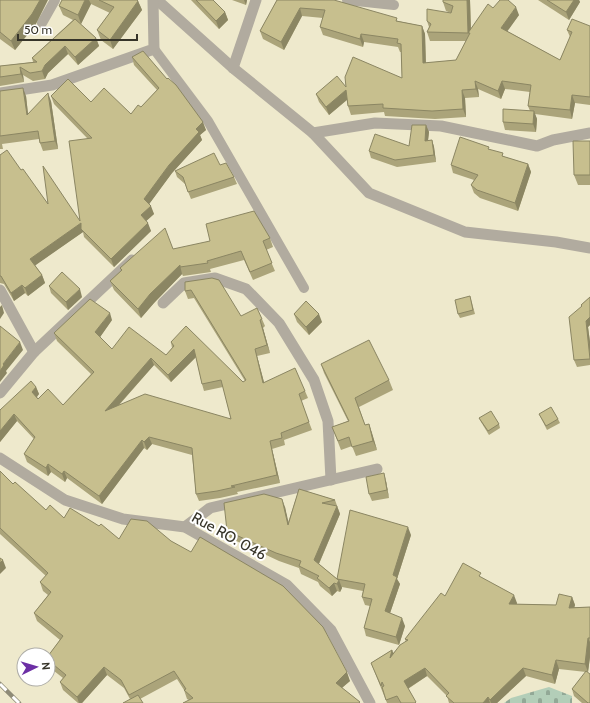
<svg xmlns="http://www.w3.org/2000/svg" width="590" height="703" viewBox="0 0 590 703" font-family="Cabin,sans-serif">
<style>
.cemetery{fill:url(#cemetery-stones)}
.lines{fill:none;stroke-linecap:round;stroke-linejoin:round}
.service{stroke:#b1ab9f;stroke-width:10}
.minor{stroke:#b1ab9f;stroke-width:11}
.tertiary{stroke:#b1ab9f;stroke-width:11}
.rail-casing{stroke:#8e8b77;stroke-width:4.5}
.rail{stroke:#fff;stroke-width:3;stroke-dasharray:9;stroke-linecap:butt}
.wall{fill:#aba47a;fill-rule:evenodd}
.shaded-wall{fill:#8b8663}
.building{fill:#c7bf8e;stroke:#8b8663;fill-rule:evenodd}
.labels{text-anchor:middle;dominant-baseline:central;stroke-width:4;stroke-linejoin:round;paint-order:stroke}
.street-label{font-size:15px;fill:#363429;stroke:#fff}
</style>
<defs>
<pattern id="cemetery-stones" width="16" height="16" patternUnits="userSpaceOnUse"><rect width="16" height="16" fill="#b3ceb8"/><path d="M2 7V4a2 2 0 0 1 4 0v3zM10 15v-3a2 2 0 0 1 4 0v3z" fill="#92a896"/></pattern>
</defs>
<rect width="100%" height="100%" fill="#eee9cc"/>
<polygon class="cemetery" points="549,687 572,696 572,703 504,703 511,698"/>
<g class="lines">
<g class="service">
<polyline points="347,0 394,5"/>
<polyline points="42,23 55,0"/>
<polyline points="154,49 208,121 304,288"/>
</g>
<g class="minor">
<polyline points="157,0 233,68 313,133 369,193 465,232 556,242 590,248"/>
<polyline points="233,68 256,0"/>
<polyline points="0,93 52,85 154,49 153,0"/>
<polyline points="313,133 375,123 441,126 537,146 553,140 590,133"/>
<polyline points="0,290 34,352"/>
<polyline points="163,303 184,283 215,278 246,289 279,323 314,380 328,421 331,480"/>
<polyline points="0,393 34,352 132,260"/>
<polyline points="185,527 210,508 377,469"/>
</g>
<polyline class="tertiary" points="0,458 65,500 123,519 185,527 287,585 331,630 370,703"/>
<g class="rail-casing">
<polyline id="rail" points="0,684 19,703"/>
</g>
<use href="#rail" class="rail"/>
</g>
<g class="wall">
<polygon points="0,0 36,24 15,50 0,39"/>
<polygon points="62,0 137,0 138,1 142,10 113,49 101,40 97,30 110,13 91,4 81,24 80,24 96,38 99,46 78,65 68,54 48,73 45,79 33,81 23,75 24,82 0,86 0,66 33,62 32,58 73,20 63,15 59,6"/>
<polygon points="191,0 213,0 225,12 228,20 219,29"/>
<polygon points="232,0 247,0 246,5"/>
<polygon points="277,0 335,1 398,21 422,26 425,34 426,63 456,60 466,41 430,41 427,32 429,27 427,21 451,13 446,11 443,2 443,0 470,0 471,30 493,8 519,15 507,31 560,60 570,37 567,30 590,26 590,105 575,103 572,119 535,114 537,119 536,132 505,130 503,122 530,111 528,106 530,92 505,89 501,99 478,89 479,97 465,98 466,117 435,119 385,116 384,112 351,115 348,106 347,100 329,115 319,102 316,94 346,87 402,78 401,52 400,52 398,47 364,42 363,47 323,35 320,27 323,18 302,16 284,50 263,39 260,31"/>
<polygon points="538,0 579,0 580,2 569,20"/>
<polygon points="132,57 206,130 200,135 202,140 172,173 149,204 154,214 146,221 151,231 114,267 84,237 83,232 35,265 42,275 45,283 28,296 25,293 14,301 4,284 0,283 0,155 21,170 48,204 80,221 87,138 54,104 51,96 91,102 131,114 141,107 157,90 134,65"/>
<polygon points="0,91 26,96 28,114 51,101 58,149 43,151 40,143 39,139 2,144 3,149 0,149"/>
<polygon points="426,125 429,132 428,141 432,140 434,147 436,162 397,167 371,158 369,151 409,146"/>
<polygon points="590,141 590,185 578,185 574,175"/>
<polygon points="489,149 505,157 528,164 531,172 518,211 480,198 474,193 471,185 474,180 453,173 451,165"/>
<polygon points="220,165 234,177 237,184 191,199 185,184 177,177 175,171"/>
<polygon points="270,238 273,247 266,250 275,271 253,280 244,260 210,269 211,272 183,276 182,274 154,303 141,318 114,290 110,281 121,271 120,268 173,249"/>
<path d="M185,282L241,316L262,319L265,326L263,328L270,353L257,356L264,382L305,391L308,398L301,401L312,430L284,440L285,445L272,449L280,483L237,492L238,494L220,498L199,501L196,494L192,455L152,444L147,450L144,448L102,504L67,478L65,482L51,472L48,476L27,462L24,454L34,439L17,421L0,442V410L36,387L39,394L37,397L38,399L63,405L91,374L57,341L54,333L112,320L100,337L112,349L166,355L172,348L171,342L243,382L245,381L194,298L188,299L185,291ZM196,357L202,384L204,391L223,387L231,419L120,404L154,365L171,382Z"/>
<polygon points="49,286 82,297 68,310 51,293"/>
<polygon points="470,296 475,314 460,318 458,314"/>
<polygon points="590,297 590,325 588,327 590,342 590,365 577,367 574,360 582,306 581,305"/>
<polygon points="294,314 322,322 309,335 297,322"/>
<polygon points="321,364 389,380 393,390 359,407 365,425 369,424 377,450 356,456 352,446 341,450 332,427 348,421 324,373"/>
<polygon points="539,414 558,419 560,423 547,430"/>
<polygon points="479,418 499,424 500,428 489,435 481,422"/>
<polygon points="0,471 13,484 46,510 64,518 119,539 171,541 350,681 342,688 360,702 360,703 183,703 189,700 187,699 184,690 177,679 140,699 130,699 124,688 107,675 82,703 78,703 63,690 60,682 63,678 49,667 48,664 48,656 60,640 37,621 34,613 48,595 43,591 40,582 46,576 0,534"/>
<polygon points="386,481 389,498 372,501 369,494"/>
<polygon points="299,489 335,500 340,514 319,564 337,579 411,535 397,579 400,584 390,613 405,626 399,645 366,636 364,628 370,606 365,605 362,597 363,591 342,587 342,588 340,592 337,591 332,596 320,586 318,582 301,574 299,568 279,561 230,538 227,531 285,507 288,523"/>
<polygon points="483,578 517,603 517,604 556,605 572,597 575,605 574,607 590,607 590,657 588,672 587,672 590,703 582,703 574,696 572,689 586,672 559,669 555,684 526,676 497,703 449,703 447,696 427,676 408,689 416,703 387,703 371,663 392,650 393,653 406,642 405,639 445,596"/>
</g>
<g class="shaded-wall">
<polygon points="40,0 48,0 36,24 15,50 11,41"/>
<polygon points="85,0 89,0 91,4 81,24 78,15"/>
<polygon points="244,0 247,0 246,5"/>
<polygon points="467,0 470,0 471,35 470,33 468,33 471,42 468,33"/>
<polygon points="574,0 579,0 580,2 569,20 566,12"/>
<polygon points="138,1 142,10 113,49 110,40"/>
<polygon points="516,7 519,15 504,36 501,28"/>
<polygon points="300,8 302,16 284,50 281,42"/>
<polygon points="225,12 228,20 219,29 216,21"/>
<polygon points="422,26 425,34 426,71 423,63"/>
<polygon points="361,34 364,42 363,47 360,39"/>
<polygon points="96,38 99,46 78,65 75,57"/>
<polygon points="65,46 68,54 48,73 45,79 42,71 45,65"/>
<polygon points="20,67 23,75 24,82 21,74"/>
<polygon points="475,81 478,89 479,97 476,89"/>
<polygon points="502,81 505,89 501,99 498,91"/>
<polygon points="23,88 26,96 29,123 27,115"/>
<polygon points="346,90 349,98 329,115 326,107"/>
<polygon points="462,90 465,98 466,117 463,109"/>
<polygon points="48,93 51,101 58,149 55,141"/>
<polygon points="572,95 575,103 572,119 570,110"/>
<polygon points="534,111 537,119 536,132 533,124"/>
<polygon points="203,122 206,130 200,135 202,140 172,173 147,207 144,199 196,129"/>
<polygon points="426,125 429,132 427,148 425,141"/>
<polygon points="432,140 434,147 436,162 434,155"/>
<polygon points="528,164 531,172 518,211 515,203"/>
<polygon points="151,206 154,214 144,223 141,215"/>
<polygon points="81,223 83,232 33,267 30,259"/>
<polygon points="148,223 151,231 114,267 111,259"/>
<polygon points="180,265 182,274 154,303 141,318 138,309 150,294"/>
<polygon points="42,275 45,283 28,296 25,288"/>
<polygon points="22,285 25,293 14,301 11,293"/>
<polygon points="80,289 82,297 68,310 66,302"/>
<polygon points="2,305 4,313 0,319 0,307"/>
<polygon points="110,313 112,320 98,340 95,332"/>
<polygon points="319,314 322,322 309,335 306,327"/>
<polygon points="590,317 590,325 588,327 590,342 590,356 586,321"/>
<polygon points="260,320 263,328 270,353 267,345"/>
<polygon points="20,342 23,350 6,371 7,373 0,382 0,371 3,364"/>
<polygon points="194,349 197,356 171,382 168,375"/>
<polygon points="255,349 257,356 266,390 263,383"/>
<polygon points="151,358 154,365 107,418 105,411"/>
<polygon points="36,387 39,394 35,399 32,392"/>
<polygon points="14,414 17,421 0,442 0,431"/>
<polygon points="369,424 372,433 377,450 373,441"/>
<polygon points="149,437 152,444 147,450 144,442"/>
<polygon points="142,440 144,448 102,504 99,496"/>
<polygon points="270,441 272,449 280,483 277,475"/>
<polygon points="48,464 51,472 48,476 46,468"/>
<polygon points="64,471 67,478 65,482 62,474"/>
<polygon points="384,473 386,481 389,498 387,490"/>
<polygon points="282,499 285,507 291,533 288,525"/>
<polygon points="337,506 340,514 317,568 314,560"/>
<polygon points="408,527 411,535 397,579 400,584 388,619 385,611 393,575"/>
<polygon points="3,560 6,568 0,574 0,563"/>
<polygon points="339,580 342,588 340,592 337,584"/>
<polygon points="334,583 337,591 332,596 329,588"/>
<polygon points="514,595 517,603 512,612 509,604"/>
<polygon points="572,597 575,605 572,616 569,608"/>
<polygon points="402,618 405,626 399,645 396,637"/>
<polygon points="588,638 590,642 590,657 588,672 585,664"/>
<polygon points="392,650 395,658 390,658"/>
<polygon points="556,660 559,669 555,684 552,675"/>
<polygon points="104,667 107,675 82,703 79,703 77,697"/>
<polygon points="425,668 427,676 407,689 404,681"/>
<polygon points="523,668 526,676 497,703 491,703 490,700"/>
<polygon points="347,672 350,681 338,691 336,683"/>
<polygon points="488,697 490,703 483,703"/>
</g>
<g class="building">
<polygon points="0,0 40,0 32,14 11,41 0,32"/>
<polygon points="62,0 85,0 78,15 59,6"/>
<polygon points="99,0 137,0 138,1 110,40 97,30 114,7"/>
<polygon points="196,0 213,0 225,12 216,21"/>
<polygon points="277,0 334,0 397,18 396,21 422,26 423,63 456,60 470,33 468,33 488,4 493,8 500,0 508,0 516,7 501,28 560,60 572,32 567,30 572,19 590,26 590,97 572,95 570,110 528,106 531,85 502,81 498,91 475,81 476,89 462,90 463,109 432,111 383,108 383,104 348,106 346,90 326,107 316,94 337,76 346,87 345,77 353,57 402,78 401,44 397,43 398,39 361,34 360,39 320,27 325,10 300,8 281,42 260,31"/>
<polygon points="443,0 467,0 468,33 427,32 431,24 427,21 427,9 451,13 453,6 443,2"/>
<polygon points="547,0 574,0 566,12"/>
<polygon points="75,19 96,38 75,57 65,46 45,65 42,71 30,73 20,67 21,74 0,77 0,66 37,62 32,58"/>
<polygon points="143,51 167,79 168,78 176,85 203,122 196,129 199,132 169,165 144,199 151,206 141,215 148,223 111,259 81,229 81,223 30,259 42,275 25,288 22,285 11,293 1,276 0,276 0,155 7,150 21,170 23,169 48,204 43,166 80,221 69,141 92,138 51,96 68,79 91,102 104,88 131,114 138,105 141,107 159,88 132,57"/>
<polygon points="23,88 27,115 48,93 55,141 40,143 38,131 0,136 0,91"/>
<polygon points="503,109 534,111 533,124 503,122"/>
<polygon points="412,125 426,125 425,141 432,140 434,155 395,160 369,151 375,134 409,146"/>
<polygon points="460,137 489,147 488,149 503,153 502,156 528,164 515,203 477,190 471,185 478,175 451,165"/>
<polygon points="573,141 590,141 590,175 574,175"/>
<polygon points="214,153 220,165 226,163 234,177 188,192 183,177 175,171"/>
<polygon points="254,211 270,238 263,241 272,263 250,272 241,251 207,261 208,263 180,267 180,265 150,294 138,309 110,281 122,270 120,268 165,228 173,249 210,241 206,224"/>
<polygon points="62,272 80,289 66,302 49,286"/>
<path d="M212,278L219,280L241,316L257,308L262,319L260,320L267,345L255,349L263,383L295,368L305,391L299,394L309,422L281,433L282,438L270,441L277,475L231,486L235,487L217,491L196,494L192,448L149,437L144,442L142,440L99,496L64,471L62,474L48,464L46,468L24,454L35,437L14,414L0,431V410L31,381L36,387L32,392L38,399L48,389L63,405L94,372L54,333L90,299L110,313L95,332L112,349L129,327L166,355L174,346L171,342L186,326L243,382L246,380L191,290L185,291V282ZM194,349L202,384L221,380L231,419L145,394L105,411L151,358L168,375Z"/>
<polygon points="470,296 473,310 458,314 455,300"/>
<polygon points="590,297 590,317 586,321 590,359 574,360 569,317 582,306 581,305"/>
<polygon points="306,301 319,314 306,327 294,314"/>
<polygon points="0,326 20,342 3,364 4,365 0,371"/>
<polygon points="369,340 389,380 355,398 365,425 369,424 373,441 352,447 349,437 338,441 332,427 349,421 321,364"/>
<polygon points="551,407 558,419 546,426 539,414"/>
<polygon points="491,411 499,424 488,431 479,418"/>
<polygon points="0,471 13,484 15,482 46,510 50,505 64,518 70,508 99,526 101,524 119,539 131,519 147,521 171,541 191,552 200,537 283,586 323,627 347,672 336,683 360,702 359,703 183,703 193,698 184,690 186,689 174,671 129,695 121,680 104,667 77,697 60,682 66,675 48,660 48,656 63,636 34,613 51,592 40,582 48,573 0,528"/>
<polygon points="384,473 387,490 369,494 366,477"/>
<polygon points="299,489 335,500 322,503 337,506 314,560 337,579 350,510 408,527 393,575 397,577 385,611 402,618 396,637 364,628 372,599 362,597 365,584 337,579 339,580 337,584 334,583 329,588 317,578 319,576 299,566 301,561 276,553 227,531 224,503 264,494 282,499 288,525"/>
<polygon points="0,558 3,560 0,563"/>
<polygon points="463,563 481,573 479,576 514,595 509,604 556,605 559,594 572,597 569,608 590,607 590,638 588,638 585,664 556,660 552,675 523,668 490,700 488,697 483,703 454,703 446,696 449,693 425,668 404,681 416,702 415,703 401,703 397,696 386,700 382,687 384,686 382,682 381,686 371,663 392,650 390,658 400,645 408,640 405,639 441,593 445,596"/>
<polygon points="586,671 590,674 590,703 588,703 572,689"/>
<polygon points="138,695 143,703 123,703"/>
</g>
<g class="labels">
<g class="street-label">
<text transform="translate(229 536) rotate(29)">Rue RO. 046</text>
</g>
</g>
<g transform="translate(36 667) rotate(85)"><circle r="19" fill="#ffffff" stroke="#afaea9"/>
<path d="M0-3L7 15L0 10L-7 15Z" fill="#6c2fa5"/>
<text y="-6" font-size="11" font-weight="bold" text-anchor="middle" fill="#363429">N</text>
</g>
<path d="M18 34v6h119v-6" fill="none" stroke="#363429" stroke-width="2"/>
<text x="24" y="34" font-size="12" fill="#363429" stroke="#ffffff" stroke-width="3" paint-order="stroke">50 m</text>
</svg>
